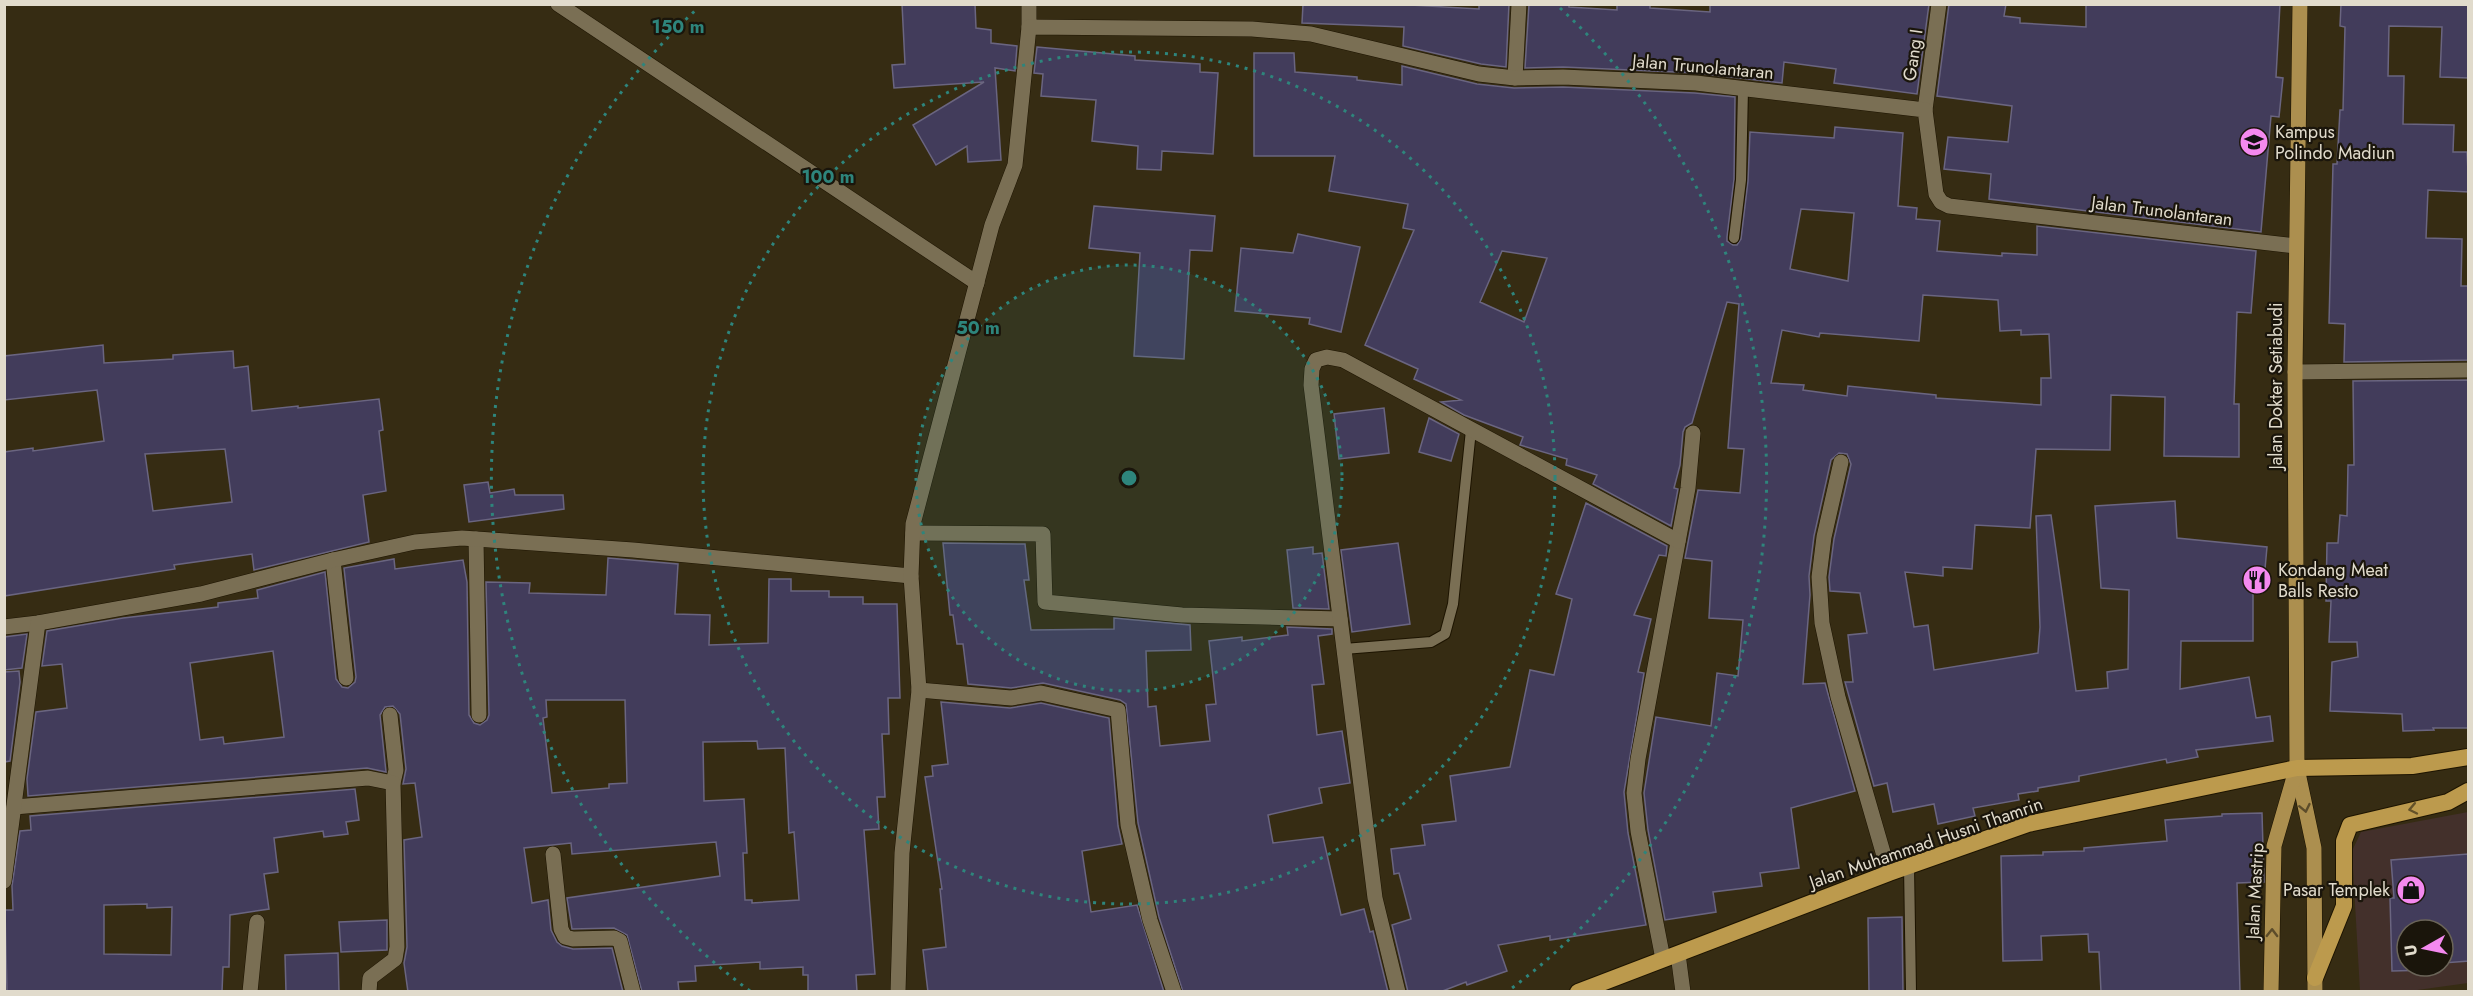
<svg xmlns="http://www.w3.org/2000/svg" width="2473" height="996" viewBox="0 0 2473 996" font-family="Jost,sans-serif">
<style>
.commercial{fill:#43302b;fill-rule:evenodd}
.building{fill:#423c5b;stroke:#6a6580;stroke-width:1.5;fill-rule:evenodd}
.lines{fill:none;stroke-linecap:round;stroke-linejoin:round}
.service-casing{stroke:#1d1400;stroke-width:12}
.minor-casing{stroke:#1d1400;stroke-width:16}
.tertiary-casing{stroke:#1d1400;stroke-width:16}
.primary-casing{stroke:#1d1400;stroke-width:16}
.trunk-casing{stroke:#1d1400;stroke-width:18}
.service{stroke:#7a6f54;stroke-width:10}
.minor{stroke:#7a6f54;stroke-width:15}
.tertiary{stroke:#7a6f54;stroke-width:15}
.primary{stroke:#ac8f4f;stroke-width:15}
.trunk{stroke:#bc9a4d;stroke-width:16}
.oneway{stroke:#5c4c2a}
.oneway2{stroke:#635129}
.ring{fill:none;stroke:#2e857c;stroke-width:3;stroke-dasharray:3 6}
.labels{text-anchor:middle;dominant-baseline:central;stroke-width:4.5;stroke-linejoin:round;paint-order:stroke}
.street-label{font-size:18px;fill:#e1dbcc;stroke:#1a150b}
.poi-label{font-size:18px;fill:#e1dbcc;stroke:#1a150b;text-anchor:start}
.centre{fill:#2e857c;stroke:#1a150b;stroke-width:3}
.ring-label{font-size:18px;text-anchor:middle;font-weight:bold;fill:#2e857c;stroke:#1a150b;stroke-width:4.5;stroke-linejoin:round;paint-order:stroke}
</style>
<rect width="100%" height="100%" fill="#362c13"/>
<path class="commercial" d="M2468,812V983L2410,991H2360L2352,851L2361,832ZM2407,930H2443V966H2407Z"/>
<g class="building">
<polygon points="902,4 975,4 976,28 991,30 991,43 1017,46 1015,71 995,68 1001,160 968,162 967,146 936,165 913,125 984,82 894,88 892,65 905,64"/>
<polygon points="1303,4 1393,4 1479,9 1479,4 1509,4 1506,67 1481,64 1403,46 1404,27 1302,23"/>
<polygon points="1529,4 1569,4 1569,7 1617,10 1617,4 1650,4 1650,8 1710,12 1710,4 1929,4 1917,94 1834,83 1836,69 1784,62 1782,83 1697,73 1563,67 1525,68"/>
<polygon points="1949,4 2006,4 2004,16 2020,18 2020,23 2086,27 2086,4 2280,4 2276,77 2283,78 2279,117 2271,116 2261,232 1989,199 1991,174 1944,169 1948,137 2008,142 2012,106 1937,96"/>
<polygon points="2341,4 2469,4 2469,78 2440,77 2442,27 2389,26 2388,76 2404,76 2403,124 2454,125 2453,152 2467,152 2469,192 2428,190 2426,238 2462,239 2461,286 2469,286 2469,360 2344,362 2345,324 2329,323 2333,164 2337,164 2340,110 2343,110 2345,27 2340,26"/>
<polygon points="1037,47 1135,56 1135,60 1200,64 1200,72 1218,73 1213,154 1162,151 1161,170 1137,169 1138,146 1092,141 1096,100 1041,96 1043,74 1034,73"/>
<path d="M1254,53H1294L1295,72L1357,77V80L1402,85V66L1477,84L1514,88L1563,87L1695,93L1735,97L1734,179L1727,237V241L1733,245H1737L1741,239L1748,181L1750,132L1834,138L1835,127L1903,133L1898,206L1917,208L1916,219L1940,221L1937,251L2002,256V253L2037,255V226L2256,251L2251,313L2237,312L2234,404H2239V457L2164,456L2165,397L2111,395L2110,450L2036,449L2030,528L1975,525L1972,569L1943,567V576L1905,572L1914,627L1928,625L1934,670L2038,653L2040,627L2036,516L2051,515L2076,691L2108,688L2107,672L2128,669L2129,590L2101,588L2095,506L2175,501L2177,538L2267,547L2263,591H2253V641H2181L2180,689L2249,677L2256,718L2270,716L2273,741L2196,750L2198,757L2167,763L2166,759L2079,776V781L2038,788V791L2018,794L2019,800L1973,808L1975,816L1938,824L1934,804L1893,812L1887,783L1874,786L1845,682H1853L1848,635L1867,633L1860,593L1830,591L1829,577L1834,539L1851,464L1847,454L1839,453L1831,460L1814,536L1809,576L1810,595L1803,684L1825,683L1855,791L1791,808L1799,868L1760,873L1762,886L1713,892L1716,912L1665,920L1648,830L1644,793L1656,717L1711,726L1717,673L1738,676L1743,620L1709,618L1712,561L1685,558L1698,490L1740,493L1744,449L1728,448L1739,304L1727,302L1692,423L1685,427L1683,432L1680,465L1674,488L1678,489L1671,526L1593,484L1597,475L1566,465L1567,459L1520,445L1523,437L1464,415L1441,402L1461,400L1414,379L1418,369L1365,345L1414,230L1403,228L1408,204L1329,191L1335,156H1254ZM1801,209L1854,213L1848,281L1790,269ZM1502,251L1547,258L1524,322L1480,302ZM1923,295L1998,300L2000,331L2021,330V335L2049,334L2051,378H2041V405L1936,398V395L1848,386L1847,396L1803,390L1804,385L1771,383L1782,330L1819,337L1820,333L1919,341Z"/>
<polygon points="1094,206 1215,216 1212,251 1190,250 1184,359 1134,356 1140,253 1089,248"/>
<polygon points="1298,234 1360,247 1341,332 1309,324 1310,318 1235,311 1241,248 1293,253"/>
<path d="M103,345L104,363L173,359V355L233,351L234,368L248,366L252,411L298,406V408L379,399L383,430L379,431L386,491L363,495L369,542L254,570L252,554L174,565L175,569L4,596V452L33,448V451L104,441L97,390L4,400V356ZM225,449L232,502L153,511L145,454Z"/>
<polygon points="2469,380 2469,728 2433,728 2434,730 2403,731 2402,714 2330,711 2332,662 2358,657 2357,642 2329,642 2331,601 2326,601 2327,543 2338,543 2340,515 2347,516 2348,465 2354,465 2353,381"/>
<polygon points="1384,408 1389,453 1339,459 1334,414"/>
<polygon points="1429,418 1459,434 1451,461 1419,452"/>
<polygon points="488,482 490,493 514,489 515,495 563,495 564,509 469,522 464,485"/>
<polygon points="1586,503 1667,546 1666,556 1659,555 1634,615 1651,619 1638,672 1644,673 1624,792 1628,833 1646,925 1550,940 1550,936 1498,945 1507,971 1467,985 1466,982 1440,992 1408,992 1392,925 1411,919 1399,873 1394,874 1391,849 1425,845 1422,825 1456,821 1450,776 1510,767 1530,670 1554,675 1572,599 1556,594"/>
<polygon points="943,543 1025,544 1029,580 1024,580 1031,630 1114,629 1114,618 1190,625 1191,650 1146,651 1148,707 1156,706 1160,746 1210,741 1206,705 1216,704 1209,641 1242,637 1242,641 1288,635 1287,627 1332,629 1332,634 1318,636 1324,684 1312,685 1317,735 1342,731 1350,783 1319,788 1322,803 1268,815 1273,843 1323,837 1341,915 1364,909 1370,932 1373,931 1388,992 1183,992 1159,917 1138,823 1126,704 1120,700 1043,683 1011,688 968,684 963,644 957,644 953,615 950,615"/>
<polygon points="1398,543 1410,624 1352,632 1341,550"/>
<polygon points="1313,547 1313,554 1322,553 1329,609 1293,608 1287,550"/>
<path d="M608,558L678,564L675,614L710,615L709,645L768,643L769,579H791V591H829V597H863V604H897L900,698H888L889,734H882L885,797H877L879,829L864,830L875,974L856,975L857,992H808V975H803V967L760,969V962L695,966L696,981L678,982L679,992H642L627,935L614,928L572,929L567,898L720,876L716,842L572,854L571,843L524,848L532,903L548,900L551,930L557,942L562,946L573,949L612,948L623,992H408L404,963L407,947L404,840L422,837L415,783L403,784L406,769L400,714L393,706L385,707L380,715L386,772L367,768L28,796L27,779L36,712L67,708L62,664L42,666L47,631L123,618L218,607V603L258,598L257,590L325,572L336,679L342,687L348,688L355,682L356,677L344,568L394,559L395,569L463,560L467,582L469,715L474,723L480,725L487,720L489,715L486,582L530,583L529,593L606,595ZM273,651L284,737L224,744L223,737L200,740L190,663ZM546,700H625L627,783L609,784V788L552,793L543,718L547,717ZM757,741L758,749L785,748L789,833L794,832L799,900L752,903V900H745L743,853H747L744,799L704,801L703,742Z"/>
<polygon points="27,634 22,668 4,670 4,637"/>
<polygon points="19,671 20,682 10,761 4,762 4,672"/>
<polygon points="941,702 1010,708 1041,703 1109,718 1118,826 1122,844 1082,851 1091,912 1137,905 1164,992 928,992 923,950 946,947 940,889 942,889 925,777 933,776 932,766 948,764"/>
<path d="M355,789L359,820L346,822L348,834L324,837L323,831L274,838L278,872L264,874L269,909L230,915L229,967H223L222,992H7L5,910H13L12,886L20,831L31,830L30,816ZM147,904V908L172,907L171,955L104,954V905Z"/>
<polygon points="2262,813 2264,882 2237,883 2240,992 2101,992 2099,952 2089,952 2088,934 2041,936 2042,960 2003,961 2001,856 2043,855 2043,852 2084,851 2084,848 2167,841 2165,820 2222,816 2222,814"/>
<polygon points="2468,854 2469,961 2443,963 2443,930 2407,930 2407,966 2430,966 2430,970 2392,971 2390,898 2394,898 2391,860"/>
<polygon points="1902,917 1903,992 1869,992 1868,918"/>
<polygon points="387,920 387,950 341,952 339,922"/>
<polygon points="338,953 339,992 286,992 285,955"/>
</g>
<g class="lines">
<g class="service-casing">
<g id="service">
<polyline points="1734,238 1741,180 1743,89"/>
<polyline points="1344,649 1431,642 1445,634 1453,604 1471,430"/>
<polyline points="1909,866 1911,992"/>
</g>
</g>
<g class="minor-casing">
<g id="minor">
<polyline points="558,4 977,283"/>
<polyline points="1029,4 1029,27"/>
<polyline points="1515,78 1519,4"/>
<polyline points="1925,110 1939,4"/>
<polyline points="2295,372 2468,370"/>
<polyline points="1841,462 1824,537 1819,577 1822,623 1838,697 1889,873"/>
<polyline points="913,533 1043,534 1045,602 1182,615 1340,619"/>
<polyline points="476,539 479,715"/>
<polyline points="333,560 346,678"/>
<polyline points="4,627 38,623 201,594 333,560 415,542 462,538 633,550 911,576"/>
<polyline points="919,690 1011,698 1041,693 1118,710 1128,825 1150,920 1174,992"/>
<polyline points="390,715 396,770 393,783"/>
<polyline points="14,807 368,778 393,783 397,947 395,959 370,978 369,992"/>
<polyline points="553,854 561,929 565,937 573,939 614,938 620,941 633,992"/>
<polyline points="4,881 38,623"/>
<polyline points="1678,954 1683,992"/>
<polyline points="1663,959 1638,831 1634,793 1638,759 1688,488 1693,433"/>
<polyline points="250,992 257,922"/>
<polyline points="1398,992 1375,898 1311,385 1312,369 1316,360 1327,357 1343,360 1678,541"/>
</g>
</g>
<g class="tertiary-casing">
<polyline id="tertiary" points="898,992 902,853 919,690 911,576 913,524 992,225 1015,165 1029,27 1252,29 1311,34 1479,74 1515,78 1563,77 1696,83 1925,110 1936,194 1941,202 1949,206 2296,246"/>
</g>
<g class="primary-casing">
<g id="primary">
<polyline points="2300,4 2295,372 2297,768 2314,848 2315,992"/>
<polyline points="2271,992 2274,846 2296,770"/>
</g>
</g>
<g class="trunk-casing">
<g id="trunk">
<polyline points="2315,978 2344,906 2344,841 2350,825 2448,802 2468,791"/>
<polyline points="1578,992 1889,873 2028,824 2297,768 2412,766 2468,757"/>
</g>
</g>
<use href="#service" class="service"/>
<use href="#minor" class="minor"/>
<use href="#tertiary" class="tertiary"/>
<use href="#primary" class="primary"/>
<use href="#trunk" class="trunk"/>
</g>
<defs><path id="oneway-chevron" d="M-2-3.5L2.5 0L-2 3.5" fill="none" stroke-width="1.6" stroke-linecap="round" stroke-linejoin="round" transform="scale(1.5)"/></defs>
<g class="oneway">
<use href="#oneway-chevron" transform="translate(2305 808) rotate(78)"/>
<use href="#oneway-chevron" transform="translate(2272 933) rotate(-89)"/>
</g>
<use class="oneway2" href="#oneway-chevron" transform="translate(2413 809) rotate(168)"/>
<circle cx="1129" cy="478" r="213" fill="#2e857c" fill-opacity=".12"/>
<g class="ring">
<circle cx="1129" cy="478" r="213"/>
<circle cx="1129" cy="478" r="426"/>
<path d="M750 991A638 638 0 0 1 698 8M1560 8A638 638 0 0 1 1508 991"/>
</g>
<defs>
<g id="school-disc" transform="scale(1.5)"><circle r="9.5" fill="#f489ef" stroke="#1a150b"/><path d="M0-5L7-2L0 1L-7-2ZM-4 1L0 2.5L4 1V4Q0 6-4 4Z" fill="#111"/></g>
<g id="restaurant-disc" transform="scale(1.5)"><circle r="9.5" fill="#f489ef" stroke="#1a150b"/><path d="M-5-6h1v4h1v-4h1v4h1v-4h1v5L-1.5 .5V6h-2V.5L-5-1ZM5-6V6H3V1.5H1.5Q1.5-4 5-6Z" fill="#111"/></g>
<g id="shop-disc" transform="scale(1.5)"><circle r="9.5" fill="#f489ef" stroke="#1a150b"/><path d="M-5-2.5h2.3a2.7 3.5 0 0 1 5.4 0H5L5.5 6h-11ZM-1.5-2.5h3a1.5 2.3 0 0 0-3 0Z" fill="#111"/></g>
</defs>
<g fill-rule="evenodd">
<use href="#school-disc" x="2254" y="142"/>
<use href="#restaurant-disc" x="2257" y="580"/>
<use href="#shop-disc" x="2411" y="890"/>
</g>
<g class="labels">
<g class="street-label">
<text transform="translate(1913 55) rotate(-82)">Gang I</text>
<text transform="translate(1703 67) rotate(5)">Jalan Trunolantaran</text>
<text transform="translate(2162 211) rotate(7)">Jalan Trunolantaran</text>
<text transform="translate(2276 386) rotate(-90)">Jalan Dokter Setiabudi</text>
<text transform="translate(1926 843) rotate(-19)">Jalan Muhammad Husni Thamrin</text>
<text transform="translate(2255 891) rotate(-87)">Jalan Mastrip</text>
</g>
<g class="poi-label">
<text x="2275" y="132">Kampus<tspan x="2275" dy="21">Polindo Madiun</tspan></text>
<text x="2278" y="570">Kondang Meat<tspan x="2278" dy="21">Balls Resto</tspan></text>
<text x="2390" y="890" text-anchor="end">Pasar Templek</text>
</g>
</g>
<circle cx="1129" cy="478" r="9" class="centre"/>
<g class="ring-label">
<text x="678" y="33">150 m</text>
<text x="828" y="183">100 m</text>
<text x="978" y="334">50 m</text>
</g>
<rect width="2473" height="996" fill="none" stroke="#e1dbcc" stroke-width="12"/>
<g transform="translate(2425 948) rotate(261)"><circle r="28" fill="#1a150b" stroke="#6a6458" stroke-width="1.5"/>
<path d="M0-4.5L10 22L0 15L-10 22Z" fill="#f489ef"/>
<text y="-9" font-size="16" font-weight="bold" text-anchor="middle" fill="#e1dbcc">U</text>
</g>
</svg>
